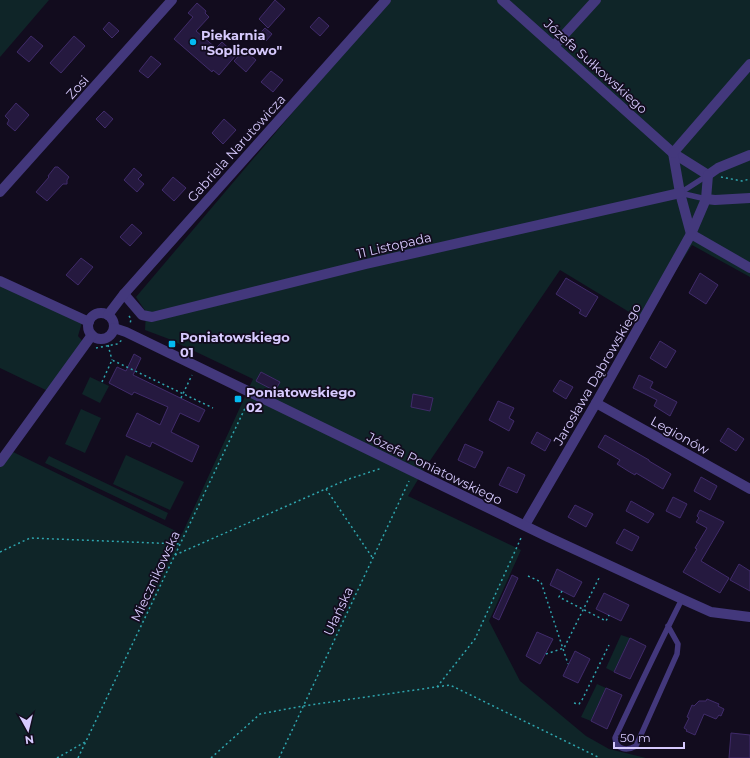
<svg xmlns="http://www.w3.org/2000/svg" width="750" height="758" viewBox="0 0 750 758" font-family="Montserrat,sans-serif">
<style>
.green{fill:#0f2528}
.building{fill:#25193f;stroke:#402b6a}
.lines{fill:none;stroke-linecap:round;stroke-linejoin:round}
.path{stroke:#2fa5ae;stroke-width:1.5;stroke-dasharray:2 3;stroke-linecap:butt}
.service{stroke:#43387c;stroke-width:5.5}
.minor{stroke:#43387c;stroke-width:10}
.tertiary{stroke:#43387c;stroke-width:10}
.poi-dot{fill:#03baf1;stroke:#120c1e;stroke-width:1.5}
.labels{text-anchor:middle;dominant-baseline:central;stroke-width:3.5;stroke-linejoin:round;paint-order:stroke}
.poi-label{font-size:13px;font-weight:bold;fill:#d7cafe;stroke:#120c1e;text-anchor:start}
.street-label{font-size:13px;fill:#d7cafe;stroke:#120c1e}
</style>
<rect width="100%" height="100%" fill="#120c1e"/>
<g class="green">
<polygon points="0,0 49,0 0,57"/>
<polygon points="388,0 750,0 750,277 692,245 644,321 560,270 425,468 408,496 521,550 489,621 520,681 586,736 609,749 646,758 0,758 0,462 9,450 182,534 253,379 169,339 145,330 146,312 136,297"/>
<polygon points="0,281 83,319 78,336 85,344 50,392 0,368"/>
<polygon points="90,377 109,386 100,403 82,394"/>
<polygon points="81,409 101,418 85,453 65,444"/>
<polygon points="126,455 184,482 170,510 113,484"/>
<polygon points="49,456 168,513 165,520 45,463"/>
<polygon points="621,635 630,638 614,672 606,668"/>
<polygon points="597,684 606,688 591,721 581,717"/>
</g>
<g class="building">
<polygon points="275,0 285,9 268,28 259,19"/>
<polygon points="197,3 206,11 205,13 209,17 196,31 216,48 222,42 236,55 219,75 213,70 212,72 174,39 193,17 188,13"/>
<polygon points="319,17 329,26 320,36 310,27"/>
<polygon points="109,22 119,31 112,38 103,29"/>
<polygon points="265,28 272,34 266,41 259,34"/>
<polygon points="31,36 43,46 29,62 17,52"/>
<polygon points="74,36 85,46 61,73 50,63"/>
<polygon points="244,50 256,60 246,72 234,61"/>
<polygon points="151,56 161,64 148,78 139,71"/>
<polygon points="271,71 283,80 273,92 261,82"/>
<polygon points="16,103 29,115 15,131 7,124 9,120 5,116"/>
<polygon points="104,111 113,119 105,128 96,119"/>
<polygon points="224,119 236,130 223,144 212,133"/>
<polygon points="55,167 58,167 69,177 67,180 67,184 63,184 47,201 36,192 49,177 48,176"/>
<polygon points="134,168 142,175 138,179 144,184 137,192 124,180"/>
<polygon points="173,177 186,188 174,201 162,190"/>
<polygon points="132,224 142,233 130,246 120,237"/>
<polygon points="81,258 93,267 78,285 66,275"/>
<polygon points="700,273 718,285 706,304 689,293"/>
<polygon points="566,278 598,297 586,317 579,313 581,310 556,294"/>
<polygon points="660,341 676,351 666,368 650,358"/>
<polygon points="134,354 141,358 133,375 205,410 199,422 180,413 171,432 199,446 192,462 152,442 150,447 126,436 137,413 160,425 168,407 134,392 132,395 109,383 117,367 126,371"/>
<polygon points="261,372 280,382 275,391 256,381"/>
<polygon points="639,375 653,382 650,388 677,402 670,416 654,406 657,400 633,388"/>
<polygon points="560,380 573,387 566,399 553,391"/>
<polygon points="413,394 433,398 430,411 411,407"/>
<polygon points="498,401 514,408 509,418 514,421 509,431 489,420"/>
<polygon points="728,428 744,439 736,451 720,441"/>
<polygon points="537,432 551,440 545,451 531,443"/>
<polygon points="605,435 642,456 649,460 649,461 671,474 663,489 636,473 635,475 628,471 617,464 620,460 598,447"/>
<polygon points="465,444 483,452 475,468 458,460"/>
<polygon points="508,467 525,475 517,493 499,485"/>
<polygon points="701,477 717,486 710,500 694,491"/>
<polygon points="673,497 687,504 680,518 666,511"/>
<polygon points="631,501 654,514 648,523 626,511"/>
<polygon points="575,505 593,514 586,527 568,517"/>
<polygon points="700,510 724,522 701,561 729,578 720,593 683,572 697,549 695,548 707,528 696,522 699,518 697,516"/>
<polygon points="624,529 639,537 632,551 616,543"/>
<polygon points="739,564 750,571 750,591 730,580"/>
<polygon points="557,569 582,582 574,597 550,585"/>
<polygon points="512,575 518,578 499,620 493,617"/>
<polygon points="604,593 629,605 621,621 596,609"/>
<polygon points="537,632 553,639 540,664 526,656"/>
<polygon points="630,638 646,646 630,679 614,672"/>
<polygon points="575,651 590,659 578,683 563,676"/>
<polygon points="606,688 622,695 607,729 591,721"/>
<polygon points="707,699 719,704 718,706 724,709 721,716 719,715 716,719 704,714 695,735 686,731 687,730 684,728 689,718 687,717 692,705 694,706 699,701 706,701"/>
<polygon points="731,733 750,735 750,758 729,758"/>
</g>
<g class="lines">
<g class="path">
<polyline points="721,177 742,181 750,179"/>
<polyline points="129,316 131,319 130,324"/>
<polyline points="108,345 112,360"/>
<polyline points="96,348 117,344 122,340"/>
<polyline points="102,382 112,360 213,408"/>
<polyline points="181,398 192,375"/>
<polyline points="326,489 372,557"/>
<polyline points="0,552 30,538 180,544"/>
<polyline points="175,555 346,480 382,468"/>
<polyline points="528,576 541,582 568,664"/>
<polyline points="562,591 559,597 606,621 609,615"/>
<polyline points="546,654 564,648 600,576"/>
<polyline points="437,687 475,639 521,538"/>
<polyline points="574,703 579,704 582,700 609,645"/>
<polyline points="57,758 85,742"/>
<polyline points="78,758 248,402"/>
<polyline points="211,758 260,714 303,706 450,685 600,758"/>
<polyline points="279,758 409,481"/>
</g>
<g class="service">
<polyline points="680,193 708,175"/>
<polyline points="680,193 706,199"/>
<path d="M668,626L678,644L677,654L636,746C627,751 616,750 615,738C637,691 659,645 682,599"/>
</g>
<g class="minor">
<polyline points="502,0 673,153 708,175"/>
<polyline points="554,46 596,0"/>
<polyline points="673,153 680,193 691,234 750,268"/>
<polyline points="673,153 750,64"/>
<polyline points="708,175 718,168 750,155"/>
<polyline points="0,192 172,0"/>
<polyline points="706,199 715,200 750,198"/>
<polyline points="0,281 89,322"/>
<polyline points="124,294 142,315 152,317 366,264 680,193"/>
<polyline points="596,403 750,489"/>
<polyline points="525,525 596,403 691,234 706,199 708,175"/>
</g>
<g class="tertiary">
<circle cx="101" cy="326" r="13"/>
<polyline points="108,315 124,294 386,0"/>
<polyline points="114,328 126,332 548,537 682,599 711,612 750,617"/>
<polyline points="0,462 92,335"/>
</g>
</g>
<g class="poi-dot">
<circle cx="193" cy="42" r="4"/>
<rect x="168" y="340" width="8" height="8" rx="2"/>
<rect x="234" y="395" width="8" height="8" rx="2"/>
</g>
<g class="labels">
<g class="poi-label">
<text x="201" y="35">Piekarnia<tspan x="201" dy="15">"Soplicowo"</tspan></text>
<text x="180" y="337">Poniatowskiego<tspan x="180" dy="15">01</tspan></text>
<text x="246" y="392">Poniatowskiego<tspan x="246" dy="15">02</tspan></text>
</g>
<g class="street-label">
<text transform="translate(596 66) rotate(42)">Józefa Sułkowskiego</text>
<text transform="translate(77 87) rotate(-48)">Zosi</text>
<text transform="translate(236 148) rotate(-48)">Gabriela Narutowicza</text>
<text transform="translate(394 245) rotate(-13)">11 Listopada</text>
<text transform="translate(597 374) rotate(-60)">Jarosława Dąbrowskiego</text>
<text transform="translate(680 435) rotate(29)">Legionów</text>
<text transform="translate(435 468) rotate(26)">Józefa Poniatowskiego</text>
<text transform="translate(155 576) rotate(-65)">Miecznikowska</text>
<text transform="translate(338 611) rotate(-65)">Ułańska</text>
</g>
</g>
<g transform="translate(28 730) rotate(172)" stroke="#120c1e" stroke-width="3" paint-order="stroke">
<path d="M0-3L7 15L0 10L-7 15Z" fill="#d7cafe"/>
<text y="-6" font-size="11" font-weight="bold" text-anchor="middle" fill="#d7cafe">N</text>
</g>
<path d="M614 742v6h70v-6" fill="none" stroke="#d7cafe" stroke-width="2"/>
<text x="620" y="742" font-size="12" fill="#d7cafe" stroke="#120c1e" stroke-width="3" paint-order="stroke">50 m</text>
</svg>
